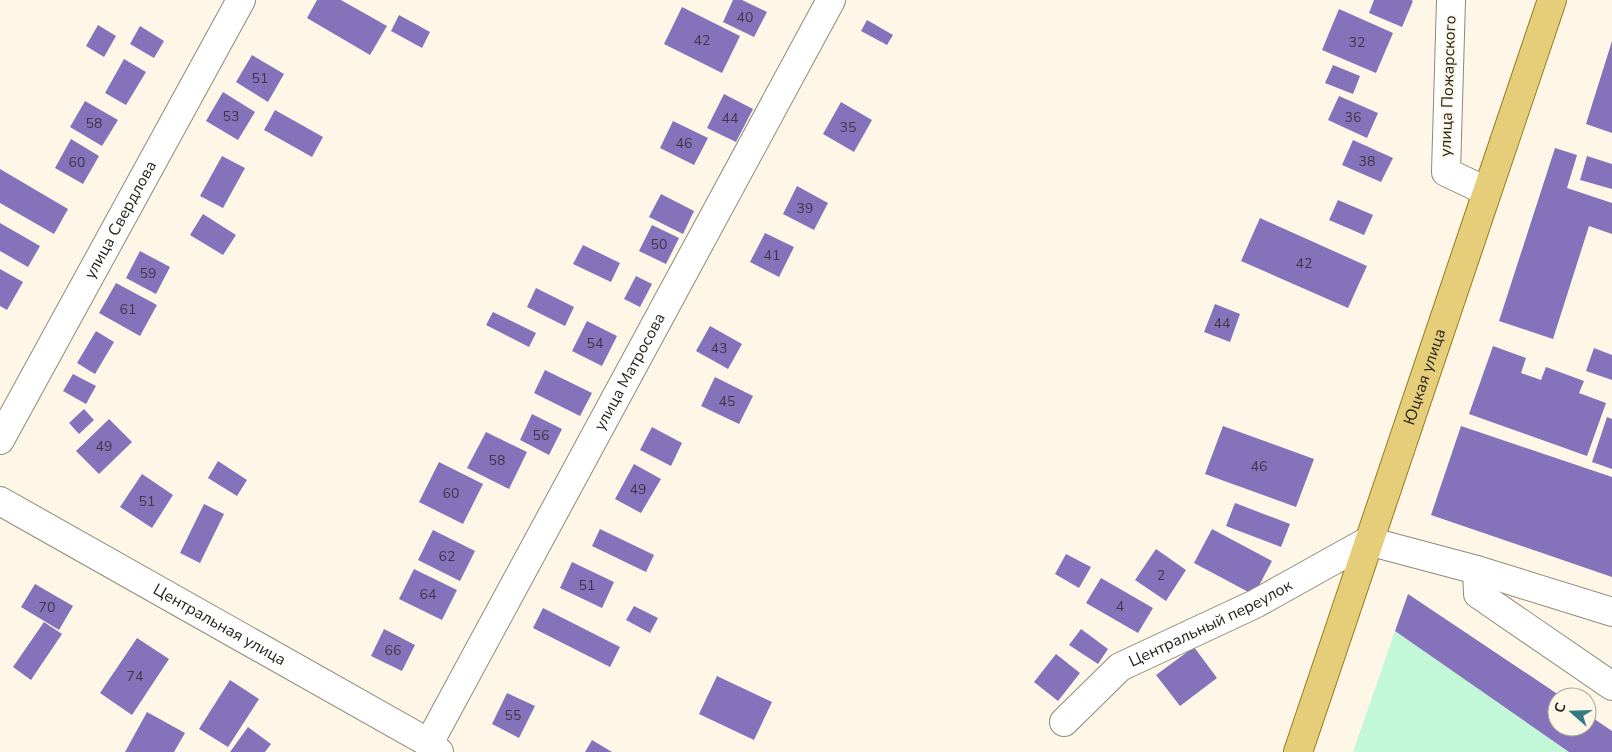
<svg xmlns="http://www.w3.org/2000/svg" width="1612" height="752" viewBox="0 0 1612 752" font-family="'Nunito Sans',sans-serif">
<style>
.green{fill:#c2f7d8}
.building{fill:#8473ba}
.lines{fill:none;stroke-linecap:round;stroke-linejoin:round}
.minor-casing{stroke:#8e897b;stroke-width:30}
.major-casing{stroke:#987c21;stroke-width:30}
.minor{stroke:#fff;stroke-width:28}
.major{stroke:#e6cd7a;stroke-width:28}
.labels{text-anchor:middle;dominant-baseline:central;stroke-width:4;stroke-linejoin:round;paint-order:stroke}
.number-label{font-size:14px;fill:#3e3845}
.street-label{font-size:16px;fill:#26241e;stroke:#fef7e8}
</style>
<rect width="100%" height="100%" fill="#fef7e8"/>
<polygon class="green" points="1395,631 1569,752 1353,752"/>
<g class="building">
<polygon points="317,0 341,0 387,26 370,55 307,18"/>
<polygon points="733,0 742,0 767,12 754,37 723,22"/>
<polygon points="1374,0 1411,0 1413,1 1402,27 1369,13"/>
<polygon points="682,7 740,36 722,73 664,44"/>
<polygon points="1339,9 1393,33 1376,73 1322,50"/>
<polygon points="399,15 430,32 422,48 391,31"/>
<polygon points="867,20 893,35 887,45 861,31"/>
<polygon points="98,25 116,36 104,57 86,46"/>
<polygon points="140,26 164,41 154,58 130,44"/>
<polygon points="1612,41 1612,133 1586,124"/>
<polygon points="252,55 284,74 268,102 236,82"/>
<polygon points="124,59 146,72 126,105 105,93"/>
<polygon points="1333,65 1360,76 1353,94 1325,83"/>
<polygon points="223,92 255,112 238,140 206,121"/>
<polygon points="724,94 753,109 736,142 707,128"/>
<polygon points="1339,96 1378,113 1367,138 1328,120"/>
<polygon points="85,101 118,120 102,146 70,127"/>
<polygon points="841,102 872,120 854,152 823,134"/>
<polygon points="275,110 323,137 312,157 264,130"/>
<polygon points="673,121 708,138 694,165 660,148"/>
<polygon points="71,139 99,156 83,184 55,168"/>
<polygon points="1353,140 1393,158 1381,182 1342,165"/>
<polygon points="1555,148 1577,155 1567,188 1612,203 1612,234 1589,226 1553,339 1499,321"/>
<polygon points="222,156 245,168 223,208 200,196"/>
<polygon points="1587,156 1612,164 1612,189 1580,180"/>
<polygon points="0,169 68,209 54,234 0,203"/>
<polygon points="797,186 828,203 814,230 783,214"/>
<polygon points="661,194 694,211 683,234 649,217"/>
<polygon points="1338,200 1373,215 1364,235 1329,220"/>
<polygon points="203,214 236,235 223,255 190,235"/>
<polygon points="1260,218 1367,266 1348,308 1241,261"/>
<polygon points="0,223 40,246 28,267 0,251"/>
<polygon points="652,225 679,238 666,264 639,251"/>
<polygon points="765,233 794,247 779,277 750,262"/>
<polygon points="583,245 620,263 611,282 573,264"/>
<polygon points="140,251 170,267 156,294 126,278"/>
<polygon points="0,269 23,282 7,310 0,306"/>
<polygon points="636,276 652,284 640,307 624,299"/>
<polygon points="116,283 157,305 140,336 99,313"/>
<polygon points="536,288 574,307 565,326 527,307"/>
<polygon points="1215,304 1240,314 1230,342 1204,332"/>
<polygon points="493,312 536,333 529,347 486,325"/>
<polygon points="587,321 617,336 602,366 572,351"/>
<polygon points="710,326 742,344 728,369 696,351"/>
<polygon points="96,331 114,342 95,374 77,363"/>
<polygon points="1493,346 1526,358 1521,373 1541,380 1546,367 1584,381 1579,393 1606,403 1587,456 1469,414"/>
<polygon points="1594,348 1612,355 1612,380 1586,371"/>
<polygon points="545,370 592,393 580,416 534,393"/>
<polygon points="73,374 96,386 86,404 63,391"/>
<polygon points="715,377 753,396 739,424 701,406"/>
<polygon points="84,409 94,420 79,434 69,423"/>
<polygon points="532,414 562,429 549,455 520,440"/>
<polygon points="1607,417 1612,419 1612,469 1592,462"/>
<polygon points="109,419 132,442 99,474 76,451"/>
<polygon points="1223,426 1314,459 1296,507 1205,474"/>
<polygon points="1461,426 1612,477 1612,577 1431,515"/>
<polygon points="652,427 682,443 671,466 640,450"/>
<polygon points="486,432 527,452 509,489 467,468"/>
<polygon points="218,461 247,480 237,496 208,478"/>
<polygon points="439,462 483,484 463,524 419,502"/>
<polygon points="634,464 661,479 641,513 615,499"/>
<polygon points="142,474 173,495 152,528 120,507"/>
<polygon points="1235,503 1290,524 1281,547 1226,526"/>
<polygon points="204,504 224,514 200,563 180,553"/>
<polygon points="600,529 654,555 646,572 592,546"/>
<polygon points="1212,529 1272,561 1254,595 1194,563"/>
<polygon points="433,530 475,551 460,581 418,560"/>
<polygon points="1156,549 1186,570 1166,601 1135,580"/>
<polygon points="1066,554 1091,567 1079,588 1055,574"/>
<polygon points="572,562 614,582 602,608 560,588"/>
<polygon points="414,569 457,590 442,620 399,599"/>
<polygon points="1101,578 1153,608 1138,633 1086,603"/>
<polygon points="35,584 73,606 59,630 21,607"/>
<polygon points="1408,594 1562,697 1557,697 1557,727 1587,727 1587,714 1612,731 1612,752 1569,752 1395,631"/>
<polygon points="634,606 658,618 650,633 626,620"/>
<polygon points="543,608 620,647 610,667 533,628"/>
<polygon points="44,622 62,634 31,680 13,667"/>
<polygon points="384,629 415,645 402,671 371,656"/>
<polygon points="1081,629 1108,649 1098,664 1069,645"/>
<polygon points="137,638 169,659 132,715 100,693"/>
<polygon points="1194,647 1217,678 1180,706 1156,675"/>
<polygon points="1056,654 1080,673 1058,701 1034,682"/>
<polygon points="717,676 772,702 754,740 699,714"/>
<polygon points="230,680 259,699 228,747 199,729"/>
<polygon points="507,693 535,706 519,738 492,724"/>
<polygon points="147,712 185,733 174,752 125,752"/>
<polygon points="248,727 271,744 265,752 230,752"/>
<polygon points="592,740 612,752 585,752"/>
</g>
<g class="lines">
<g class="minor-casing">
<g id="minor">
<polyline points="1451,0 1446,172 1486,191"/>
<path id="s1" d="M0,440L241,0"/>
<path id="s2" d="M0,501L429,743L439,752"/>
<polyline points="1477,570 1612,612"/>
<path id="s3" d="M1064,722L1120,667L1255,604L1368,541L1477,570L1478,594L1612,686"/>
<path id="s4" d="M429,743L831,0"/>
</g>
</g>
<g class="major-casing">
<g id="major">
<path id="s5" d="M1298,752L1552,0"/>
</g>
</g>
<use href="#minor" class="minor"/>
<use href="#major" class="major"/>
</g>
<g class="labels">
<g class="number-label">
<text x="745" y="17">40</text>
<text x="702" y="40">42</text>
<text x="1357" y="42">32</text>
<text x="260" y="78">51</text>
<text x="231" y="116">53</text>
<text x="1353" y="117">36</text>
<text x="730" y="118">44</text>
<text x="94" y="123">58</text>
<text x="848" y="127">35</text>
<text x="684" y="143">46</text>
<text x="1367" y="161">38</text>
<text x="77" y="162">60</text>
<text x="805" y="208">39</text>
<text x="659" y="244">50</text>
<text x="772" y="255">41</text>
<text x="1304" y="263">42</text>
<text x="148" y="273">59</text>
<text x="128" y="309">61</text>
<text x="1222" y="323">44</text>
<text x="595" y="343">54</text>
<text x="719" y="348">43</text>
<text x="727" y="401">45</text>
<text x="541" y="435">56</text>
<text x="104" y="446">49</text>
<text x="497" y="460">58</text>
<text x="1259" y="466">46</text>
<text x="638" y="489">49</text>
<text x="451" y="493">60</text>
<text x="147" y="501">51</text>
<text x="447" y="556">62</text>
<text x="1161" y="575">2</text>
<text x="587" y="585">51</text>
<text x="428" y="594">64</text>
<text x="1120" y="606">4</text>
<text x="47" y="607">70</text>
<text x="393" y="650">66</text>
<text x="135" y="676">74</text>
<text x="513" y="715">55</text>
</g>
<g class="street-label">
<text transform="translate(1448 86) rotate(-88)">улица Пожарского</text>
<text stroke="none"><textPath href="#s1" startOffset="251">улица Свердлова</textPath></text>
<text stroke="none"><textPath href="#s4" startOffset="422">улица Матросова</textPath></text>
<text stroke="none"><textPath href="#s5" startOffset="396">Юцкая улица</textPath></text>
<text stroke="none"><textPath href="#s3" startOffset="179">Центральный переулок</textPath></text>
<text stroke="none"><textPath href="#s2" startOffset="252">Центральная улица</textPath></text>
</g>
</g>
<g transform="translate(1572 712) rotate(290)"><circle r="24" fill="#fef7e8" stroke="#a8a397"/>
<path d="M0-4L9 19L0 12L-9 19Z" fill="#337c81"/>
<text y="-8" font-size="14" font-weight="bold" text-anchor="middle" fill="#26241e">С</text>
</g>
</svg>
